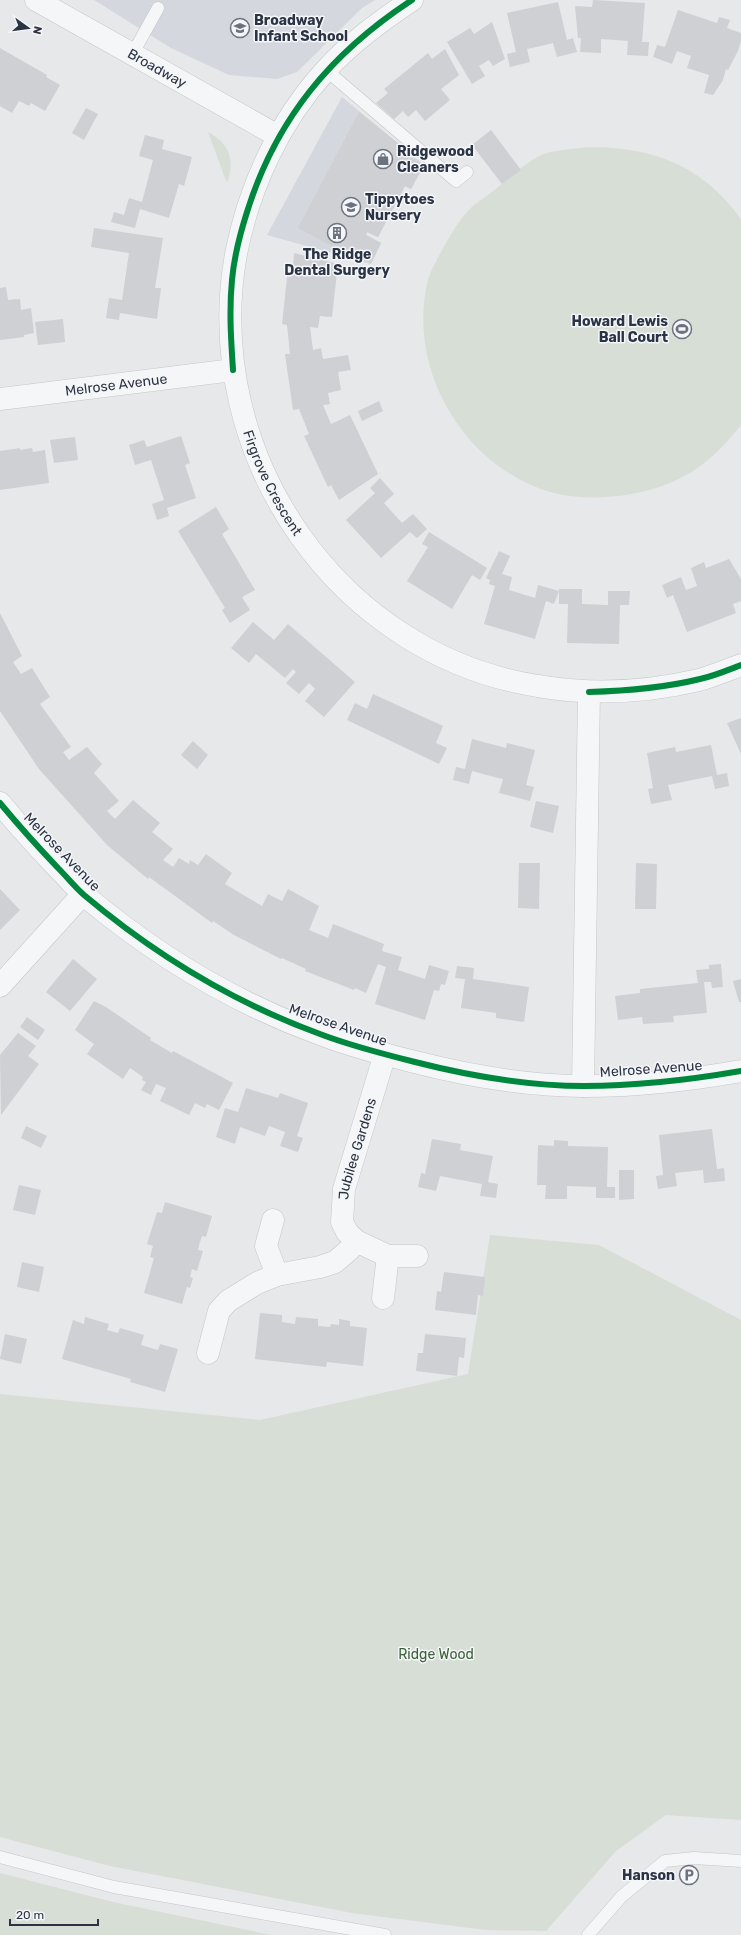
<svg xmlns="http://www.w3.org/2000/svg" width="741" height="1935" viewBox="0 0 741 1935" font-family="Rubik,sans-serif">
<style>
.built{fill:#d4d7dd}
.green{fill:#d6ded6}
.building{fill:#ced0d3}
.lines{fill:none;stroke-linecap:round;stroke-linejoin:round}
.service-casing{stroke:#c4c6c8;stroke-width:13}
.minor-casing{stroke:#c4c6c8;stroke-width:23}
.service{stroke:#f5f6f7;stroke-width:12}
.minor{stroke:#f5f6f7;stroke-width:22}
.cycleway-casing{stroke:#f4f6f9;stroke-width:8}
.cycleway{stroke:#00873e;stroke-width:6}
.labels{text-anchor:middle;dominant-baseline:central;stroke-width:3;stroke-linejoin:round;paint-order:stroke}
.poi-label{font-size:14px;font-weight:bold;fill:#2b3445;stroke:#f4f6f9;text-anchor:start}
.street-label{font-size:14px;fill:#2b3445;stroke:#f4f6f9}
.park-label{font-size:14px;fill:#3f6138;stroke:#f4f6f9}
</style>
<rect width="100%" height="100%" fill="#e6e8ea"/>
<g class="built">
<polygon points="94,0 375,0 362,8 297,72 277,79 229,75 171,48"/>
<polygon points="342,97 424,165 411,189 405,186 378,237 367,232 366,235 381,243 371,264 267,235"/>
</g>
<g class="green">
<path d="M208,132C230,144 235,160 227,183Z"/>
<path d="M587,147C652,147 701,164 741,219V425C709,465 681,485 631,494C604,499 576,499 550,492C463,466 406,368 428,280C432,267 439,256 445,245C452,233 459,220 469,210C474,204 482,200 488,195C505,182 521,166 539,156C551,150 574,149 587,147Z"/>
<polygon points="490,1235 599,1245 741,1320 741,1820 666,1815 616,1851 546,1931 486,1930 352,1913 110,1866 0,1837 0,1394 260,1420 468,1374"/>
<polygon points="0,1873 113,1902 271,1935 0,1935"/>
</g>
<g class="building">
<polygon points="593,0 645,3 642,42 649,42 648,56 627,55 628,41 601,39 601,53 580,52 581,38 578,38 575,6 592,7"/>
<polygon points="558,2 567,40 573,38 577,52 557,57 553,43 541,46 527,49 530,62 510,67 507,54 516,52 507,13"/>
<polygon points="678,10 717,23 719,17 730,20 727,28 741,33 741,41 738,51 728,70 726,69 723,80 713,95 704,93 709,75 687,68 691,56 677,51 672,64 653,57 657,45 665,47"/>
<polygon points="492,22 505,59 493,66 489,60 479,66 485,76 472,84 447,42 470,28 474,34"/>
<polygon points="0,48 47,75 46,77 60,85 45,111 31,103 29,106 19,101 12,113 0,106"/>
<polygon points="445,49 459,75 441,89 450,100 425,121 416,110 408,117 403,111 394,119 376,103 388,93 384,89 428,53 432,59"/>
<polygon points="86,108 98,114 84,140 72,133"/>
<polygon points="359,112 403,147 400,153 424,165 411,189 405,186 378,237 367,232 366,235 381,243 371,264 355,255 354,258 298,228"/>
<polygon points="491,130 521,170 502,184 472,145"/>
<polygon points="145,135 164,140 162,149 192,157 184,186 179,184 169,218 140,209 135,228 111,222 114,212 124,215 129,198 142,202 153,160 139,156"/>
<polygon points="94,228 163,238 155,288 161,288 157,319 120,313 119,320 106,318 109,298 122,300 129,253 91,247"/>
<polygon points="294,253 338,264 332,317 320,316 318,328 310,327 313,350 321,348 323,359 348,355 351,370 338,372 341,390 328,393 330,404 323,405 331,424 350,415 378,474 339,500 331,485 328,487 304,436 309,434 299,409 293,410 285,354 290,354 287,325 282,324 288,268 293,268"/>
<polygon points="6,287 8,300 20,299 21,310 31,308 34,333 24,335 24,337 0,340 0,288"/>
<polygon points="63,319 65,342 38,345 35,322"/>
<polygon points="379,401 383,411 362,421 358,411"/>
<polygon points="181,436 190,463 185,465 196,498 167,508 169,516 157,520 152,504 164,500 151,460 135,465 129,445 144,440 147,447"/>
<polygon points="75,437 78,460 54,463 50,440"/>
<polygon points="20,448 20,450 32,448 33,452 45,450 49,483 0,490 0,451"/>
<polygon points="380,478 394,494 384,503 402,523 413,514 427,529 417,538 410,532 381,558 346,520 375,493 370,488"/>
<polygon points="216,507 229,529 222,534 255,590 242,597 250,610 230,623 222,610 225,608 178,531"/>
<polygon points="429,532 487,568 480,580 472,575 452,609 407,581 428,547 422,544"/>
<polygon points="499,551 510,556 502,574 512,577 509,590 535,598 538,585 559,591 554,604 546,601 535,639 484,624 495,586 489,584 490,580 486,578"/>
<polygon points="729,559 741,579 741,601 733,604 736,613 687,632 673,595 667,598 662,585 681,577 686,590 697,586 691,568 704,562 706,568"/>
<polygon points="559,589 582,589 582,604 608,605 608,591 630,591 629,605 620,605 619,644 567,643 568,604 559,604"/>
<polygon points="0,613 22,656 13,662 21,674 32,668 50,697 40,704 71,747 63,752 69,760 87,747 102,764 94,773 119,801 107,811 115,819 133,800 160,823 152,832 173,849 163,860 173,867 179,858 189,864 190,860 198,865 206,854 232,873 225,884 262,906 268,894 282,901 288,889 319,906 309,930 328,938 333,924 384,944 382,951 402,957 398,970 425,979 429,965 449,971 445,985 441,984 439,991 434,990 425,1020 375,1004 386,967 378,964 366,993 355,988 354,990 305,971 306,969 282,958 281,959 234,935 213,921 212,923 149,877 148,879 107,845 39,769 0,711"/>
<polygon points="253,622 274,640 288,624 355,682 324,717 305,701 315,689 309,683 299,694 286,683 296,672 293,669 285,678 256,654 249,663 231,648"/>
<polygon points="373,694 443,726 436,743 447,748 439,764 347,720 355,703 367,709"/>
<polygon points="741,718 741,754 727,723"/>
<polygon points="472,739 506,748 507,743 535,750 526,785 534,787 530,801 499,793 503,779 498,778 472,771 469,784 453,780 456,767 465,769"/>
<polygon points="193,741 208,755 197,769 181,755"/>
<polygon points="711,745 717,775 727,773 729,786 715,789 712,776 668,785 672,800 651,804 648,789 653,788 647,753 675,747 676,752"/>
<polygon points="536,801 559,806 553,833 530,827"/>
<polygon points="519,863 540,863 539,909 518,908"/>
<polygon points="636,863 657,864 656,909 635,909"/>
<polygon points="0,889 20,910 0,930"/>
<polygon points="73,959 97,979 70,1011 46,992"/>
<polygon points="721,964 723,987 712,988 711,982 704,982 707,1013 673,1016 674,1022 643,1024 642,1017 618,1020 615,996 640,993 640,989 698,983 696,970 709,969 709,965"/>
<polygon points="457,966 474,968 473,979 529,987 524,1022 496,1018 496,1013 461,1008 465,979 455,978"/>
<polygon points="741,979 741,1002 739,1002 733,981"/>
<polygon points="94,1001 106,1007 151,1038 150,1040 172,1053 173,1051 233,1083 219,1110 207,1104 205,1108 195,1103 189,1115 160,1101 166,1088 156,1084 151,1095 141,1090 146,1082 142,1080 143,1077 130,1068 123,1079 87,1054 94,1044 75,1030"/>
<polygon points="27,1017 45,1030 38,1040 20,1027"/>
<polygon points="18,1033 36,1046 28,1056 39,1064 1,1115 0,1055"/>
<polygon points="246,1088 278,1098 280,1093 308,1103 297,1136 303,1138 298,1152 280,1146 285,1132 269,1126 265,1136 240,1127 235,1144 216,1137 225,1108 238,1112"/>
<polygon points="26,1126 47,1136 41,1148 21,1138"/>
<polygon points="712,1129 717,1169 724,1168 725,1181 704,1183 703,1170 675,1173 677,1186 658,1189 656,1176 663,1175 659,1135"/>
<polygon points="432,1139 461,1144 460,1150 493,1156 488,1182 498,1184 496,1198 480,1196 482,1184 440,1176 436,1191 418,1187 421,1173 425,1174"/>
<polygon points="554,1140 568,1141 568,1146 608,1147 607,1187 615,1187 615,1198 596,1198 596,1187 567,1186 567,1199 545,1199 546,1185 537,1185 538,1145 554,1146"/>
<polygon points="619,1170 634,1170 634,1199 619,1200"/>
<polygon points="19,1185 41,1190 35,1215 13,1210"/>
<polygon points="165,1202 212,1216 206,1237 202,1236 200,1242 198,1250 203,1251 197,1271 192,1269 190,1277 193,1278 190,1288 187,1287 182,1304 144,1293 154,1258 150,1257 153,1246 147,1244 157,1212 162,1213"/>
<polygon points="22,1262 44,1267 39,1292 17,1287"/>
<polygon points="444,1272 485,1277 483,1296 478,1295 476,1315 435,1310 437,1291 441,1292"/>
<polygon points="260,1313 282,1315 282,1322 295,1324 296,1317 318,1319 318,1326 330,1327 331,1324 339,1325 339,1319 350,1321 350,1326 367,1328 363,1366 327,1362 326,1367 255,1359"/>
<polygon points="85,1317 109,1324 107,1330 118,1333 120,1328 144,1335 141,1345 158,1350 160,1344 178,1349 165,1392 130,1382 131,1379 62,1359 73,1320 84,1324"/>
<polygon points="5,1334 27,1339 21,1364 0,1359"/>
<polygon points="425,1334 466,1338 464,1358 459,1357 457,1376 416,1371 418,1353 423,1353"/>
</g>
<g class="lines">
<g class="service-casing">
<g id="service">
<polyline points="132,55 158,8"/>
<polyline points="326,70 456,181 467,172"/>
<polyline points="0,1857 114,1887 385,1935"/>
<polyline points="588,1935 622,1896 665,1861 694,1858 741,1861"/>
</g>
</g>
<g class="minor-casing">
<g id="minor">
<path id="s1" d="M36,0L278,136"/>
<path id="s2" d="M412,0C381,21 350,43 325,71C279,122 249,187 236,254C200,455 339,658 544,687C595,695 648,692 699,680C713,676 727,670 741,665"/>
<path id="s3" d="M0,399L233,370"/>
<path d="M0,803C19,826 38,847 58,868C67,877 75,887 84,895C154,954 235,1003 320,1034C351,1046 383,1054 415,1062C470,1076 527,1086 584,1086C636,1086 689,1080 741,1071"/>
<polyline points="0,986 83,894"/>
<polyline points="583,1086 589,692"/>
<polyline points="273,1220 266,1246 277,1275"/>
<polyline points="356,1241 388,1256 417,1256"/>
<polyline points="383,1298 388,1256"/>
<path id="s4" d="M208,1353L219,1311L228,1301L257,1283L277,1275L320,1267L335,1262L349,1250L356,1241L347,1232L342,1222L344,1189L385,1054"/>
</g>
</g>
<use href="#service" class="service"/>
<use href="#minor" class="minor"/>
<g class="cycleway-casing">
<g id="cycleway">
<path d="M233,370C231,340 229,310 232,280C234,257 240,234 247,212C276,119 331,53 412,0"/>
<path d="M589,692C627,691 663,688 700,679C714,676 728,670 741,665"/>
<path d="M0,803C19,826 38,847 58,868C67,877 75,887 84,895C154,954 235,1003 320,1034C351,1046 383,1054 415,1062C470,1076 527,1086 584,1086C636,1086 689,1080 741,1071"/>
</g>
</g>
<use href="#cycleway" class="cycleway"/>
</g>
<defs>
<g id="school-ring" transform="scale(1)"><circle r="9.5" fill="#f4f6f9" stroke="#6c737f" stroke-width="1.5"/><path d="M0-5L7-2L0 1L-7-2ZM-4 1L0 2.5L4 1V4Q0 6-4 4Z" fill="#6c737f"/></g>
<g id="shop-ring" transform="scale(1)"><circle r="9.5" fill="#f4f6f9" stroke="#6c737f" stroke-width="1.5"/><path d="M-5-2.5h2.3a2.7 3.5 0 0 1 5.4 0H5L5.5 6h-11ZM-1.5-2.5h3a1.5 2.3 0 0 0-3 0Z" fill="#6c737f"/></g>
<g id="building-ring" transform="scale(1)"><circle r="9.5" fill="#f4f6f9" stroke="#6c737f" stroke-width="1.5"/><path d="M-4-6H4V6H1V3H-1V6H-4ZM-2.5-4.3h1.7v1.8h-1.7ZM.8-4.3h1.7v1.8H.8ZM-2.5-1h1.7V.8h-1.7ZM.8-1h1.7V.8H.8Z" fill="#6c737f"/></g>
<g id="stadium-ring" transform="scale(1)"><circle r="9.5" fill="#f4f6f9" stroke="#6c737f" stroke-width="1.5"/><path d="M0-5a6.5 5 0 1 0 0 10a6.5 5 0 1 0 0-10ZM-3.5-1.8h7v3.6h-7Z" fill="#6c737f"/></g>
<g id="parking-ring" transform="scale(1)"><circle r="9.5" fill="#f4f6f9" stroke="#6c737f" stroke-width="1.5"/><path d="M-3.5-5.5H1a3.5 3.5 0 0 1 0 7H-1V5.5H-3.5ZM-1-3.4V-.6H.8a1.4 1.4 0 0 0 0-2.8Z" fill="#6c737f"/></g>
</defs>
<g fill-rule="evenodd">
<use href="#school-ring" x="240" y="28"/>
<use href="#shop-ring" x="383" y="159"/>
<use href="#school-ring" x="351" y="207"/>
<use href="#building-ring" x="337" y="233"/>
<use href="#stadium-ring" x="682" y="329"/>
<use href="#parking-ring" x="689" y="1875"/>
</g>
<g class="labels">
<g class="poi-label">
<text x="254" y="20">Broadway<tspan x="254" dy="16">Infant School</tspan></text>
<text x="397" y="151">Ridgewood<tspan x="397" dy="16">Cleaners</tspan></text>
<text x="365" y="199">Tippytoes<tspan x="365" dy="16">Nursery</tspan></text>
<text x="337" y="254" text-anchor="middle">The Ridge<tspan x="337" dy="16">Dental Surgery</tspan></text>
<text x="668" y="321" text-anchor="end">Howard Lewis<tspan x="668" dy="16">Ball Court</tspan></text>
<text x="675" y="1875" text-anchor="end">Hanson</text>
</g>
<g class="street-label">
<text stroke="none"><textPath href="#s1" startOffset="139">Broadway</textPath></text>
<text stroke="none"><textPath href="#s3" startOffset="117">Melrose Avenue</textPath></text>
<text stroke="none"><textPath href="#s2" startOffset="555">Firgrove Crescent</textPath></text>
<text transform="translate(62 852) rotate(46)">Melrose Avenue</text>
<text transform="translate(338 1025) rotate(19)">Melrose Avenue</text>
<text transform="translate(651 1069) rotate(-4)">Melrose Avenue</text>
<text stroke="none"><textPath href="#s4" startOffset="301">Jubilee Gardens</textPath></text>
</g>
<g class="park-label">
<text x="436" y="1654">Ridge Wood</text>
</g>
</g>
<g transform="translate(28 28) rotate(104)" stroke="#f4f6f9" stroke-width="3" paint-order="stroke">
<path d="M0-3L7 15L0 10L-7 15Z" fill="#2b3445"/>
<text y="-6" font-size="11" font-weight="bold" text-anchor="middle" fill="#2b3445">N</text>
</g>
<path d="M10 1919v6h88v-6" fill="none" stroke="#2b3445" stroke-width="2"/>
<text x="16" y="1919" font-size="12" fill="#2b3445" stroke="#f4f6f9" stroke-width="3" paint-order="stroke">20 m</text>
</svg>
